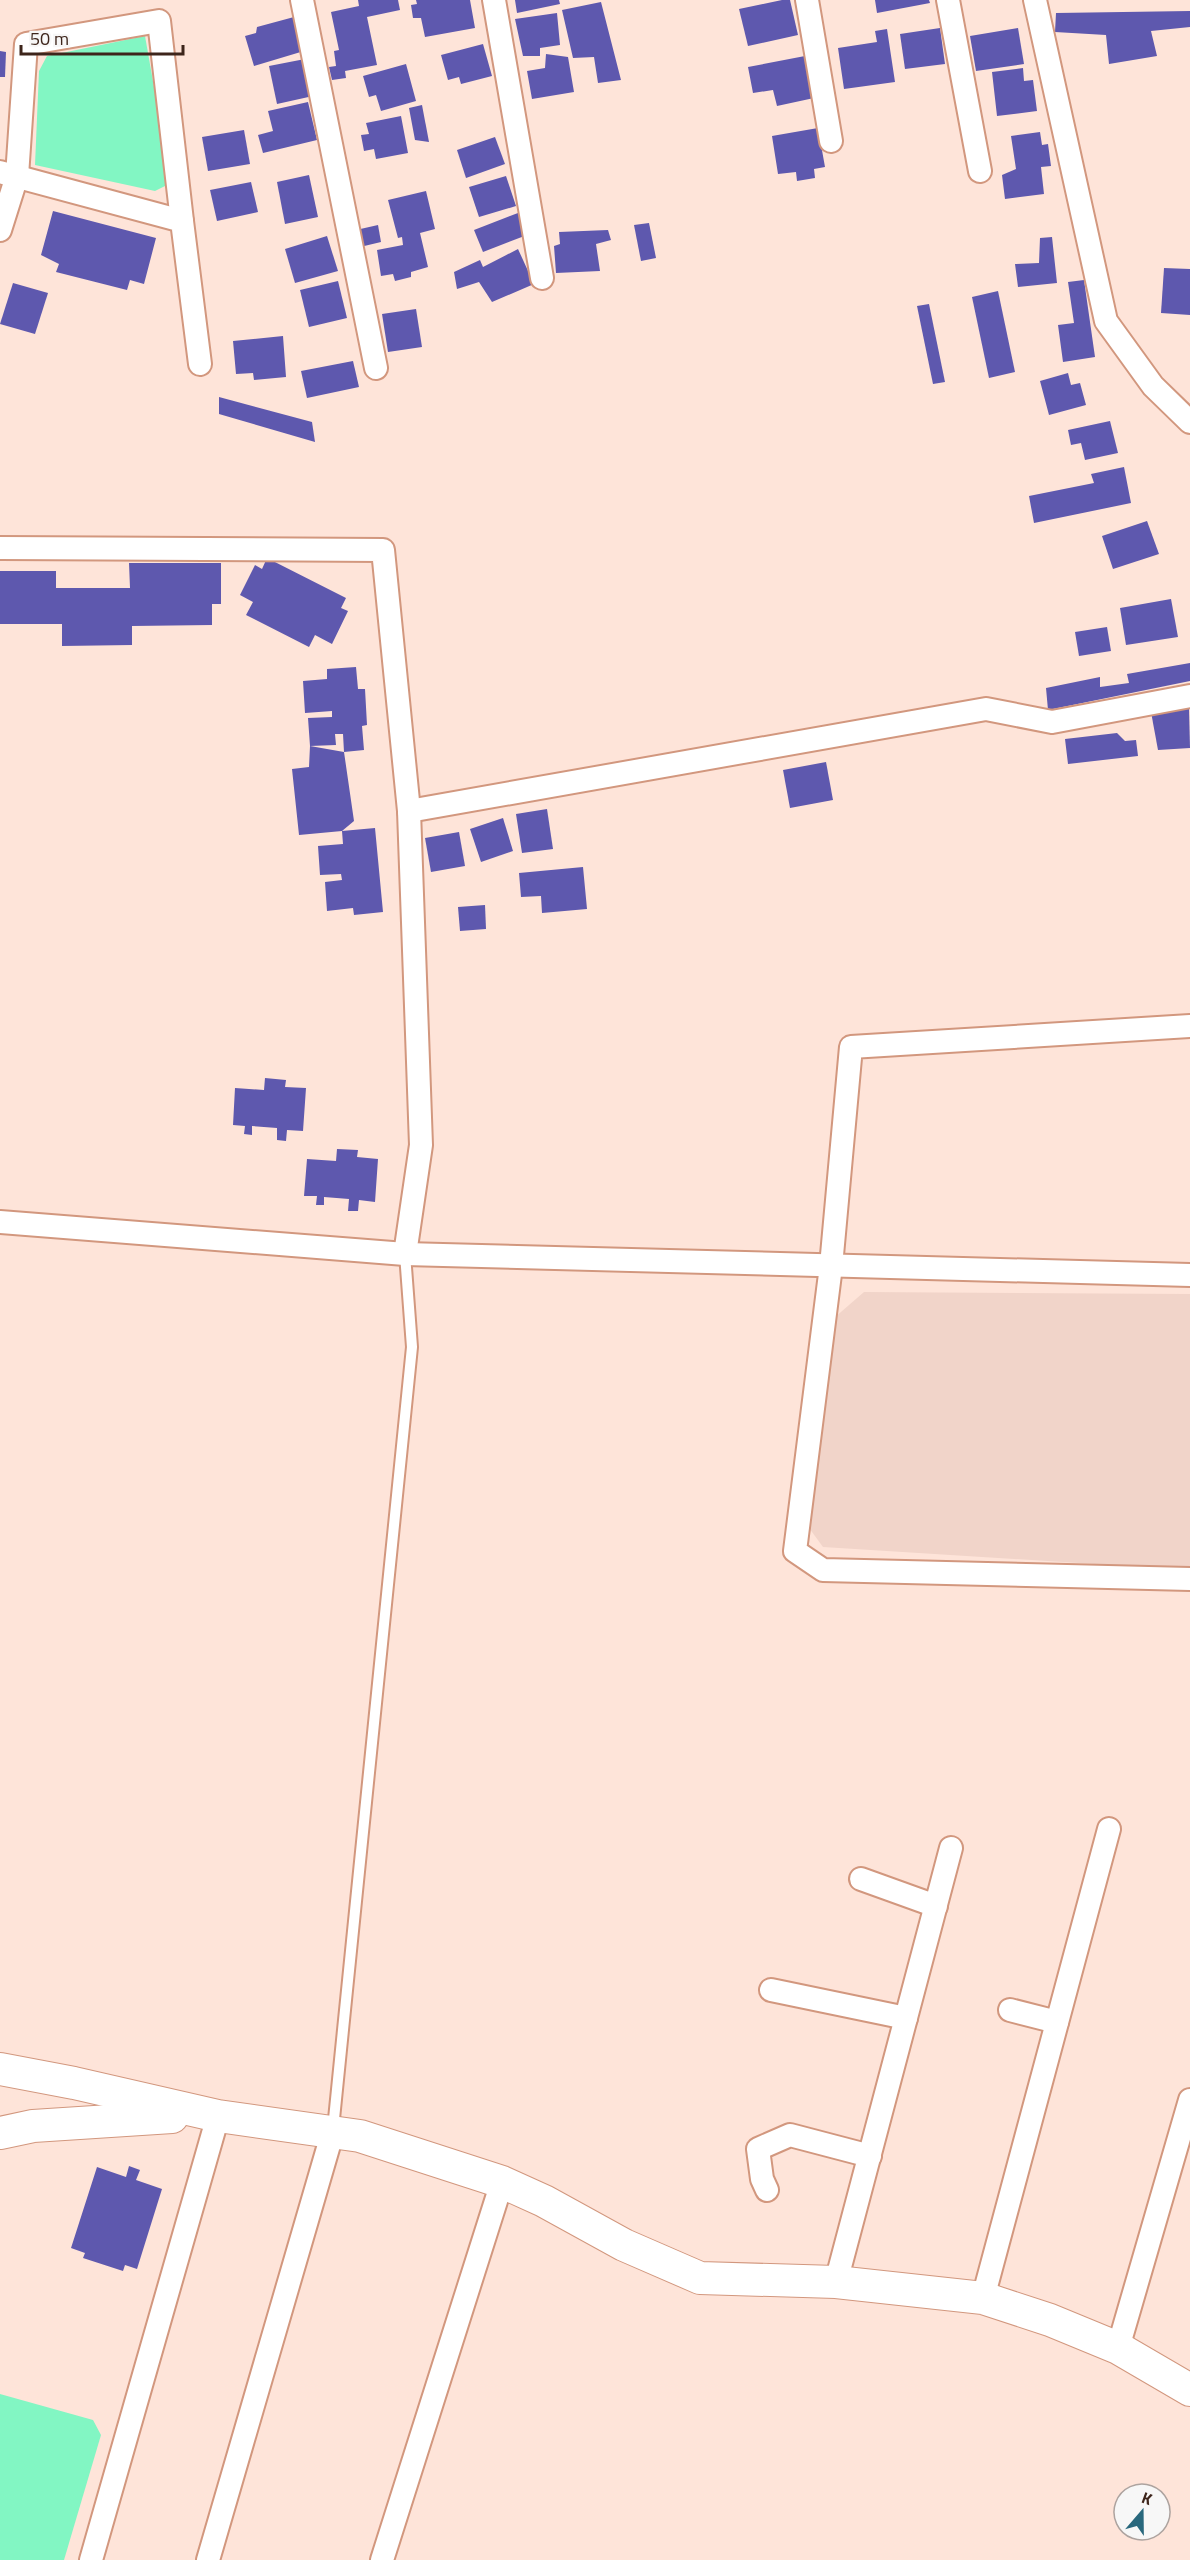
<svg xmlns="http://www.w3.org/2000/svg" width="1190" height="2560" viewBox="0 0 1190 2560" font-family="'Titillium Web',sans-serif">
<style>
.built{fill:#f1d4c9}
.green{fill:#82f6c3}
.building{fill:#5e58ae}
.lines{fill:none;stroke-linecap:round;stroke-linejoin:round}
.lane-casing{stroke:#d2977e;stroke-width:14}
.street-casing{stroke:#d2977e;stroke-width:26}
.secondary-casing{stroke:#d2977e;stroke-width:34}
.lane{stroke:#fff;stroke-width:10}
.street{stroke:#fff;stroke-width:22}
.secondary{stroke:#fff;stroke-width:32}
</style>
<rect width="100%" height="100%" fill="#fee4d9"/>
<polygon class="built" points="864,1292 1190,1294 1190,1570 823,1547 804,1521 834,1318"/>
<g class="green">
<polygon points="145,36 171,183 155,191 35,165 39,71 47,56"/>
<polygon points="0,2394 93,2420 101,2435 64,2560 0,2560"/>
</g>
<g class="building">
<polygon points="358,0 398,0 400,10 367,17 377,65 345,71 346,78 332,80 329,67 336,66 334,51 339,50 331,12 359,6"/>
<polygon points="416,0 470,0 475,28 425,37 421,18 413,18 411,5 417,4"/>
<polygon points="515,0 559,0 560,4 517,13"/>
<polygon points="782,0 790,0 798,35 748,46 739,9"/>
<polygon points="875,0 929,0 930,3 877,13"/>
<polygon points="601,2 621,80 598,83 594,57 573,58 562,10"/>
<polygon points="1190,11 1190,27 1151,31 1157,56 1109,64 1106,35 1055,32 1056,13"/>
<polygon points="557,13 560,45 540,48 540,56 523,56 515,19"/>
<polygon points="294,17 304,51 254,66 245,36 256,33 257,27"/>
<polygon points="940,28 945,64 905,69 900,34"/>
<polygon points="1018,28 1024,64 976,71 970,36"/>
<polygon points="887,29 895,82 844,89 838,48 877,42 875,31"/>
<polygon points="483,44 492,76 461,84 459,77 448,80 441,55"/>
<polygon points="0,51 6,52 5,77 0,77"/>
<polygon points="546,54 568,57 574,92 532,99 527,71 545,68"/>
<polygon points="805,56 814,98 777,106 773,90 753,93 748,67"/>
<polygon points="305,59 313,96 277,104 269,66"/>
<polygon points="406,64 416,101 381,111 376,95 369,97 363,76"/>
<polygon points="1023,68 1024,81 1033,80 1037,111 997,116 992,72"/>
<polygon points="308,102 317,140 263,153 258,135 273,131 268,111"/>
<polygon points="422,105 429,142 415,140 409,108"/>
<polygon points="401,116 408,153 376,159 374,149 364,151 361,135 369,134 366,123"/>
<polygon points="818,128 825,167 814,169 815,178 797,181 796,172 778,174 772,136"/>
<polygon points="244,130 250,164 208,171 202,137"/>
<polygon points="1040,132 1042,145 1048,144 1051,166 1041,167 1044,194 1005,199 1002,175 1016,169 1011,136"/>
<polygon points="495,137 505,164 466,178 457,150"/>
<polygon points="309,175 318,217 285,224 277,182"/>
<polygon points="506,176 516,206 479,217 469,187"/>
<polygon points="251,182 258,212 217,221 210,190"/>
<polygon points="426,191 435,229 420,233 428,267 411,272 411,277 395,281 393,274 381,276 377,250 403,245 402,237 398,238 388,200"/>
<polygon points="53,211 156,238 144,284 130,280 127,290 56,272 59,264 41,255"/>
<polygon points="518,213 527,235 483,252 474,230"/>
<polygon points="649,223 656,258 641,261 634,225"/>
<polygon points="378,225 381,242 360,247 356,230"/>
<polygon points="608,230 611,240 596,244 600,271 556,273 554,246 560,244 559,232"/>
<polygon points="327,236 338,271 295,283 285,249"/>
<polygon points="1052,237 1057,283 1018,287 1015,264 1039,263 1040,238"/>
<polygon points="518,249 534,284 492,302 479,282 457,289 454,272 480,260 483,267"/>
<polygon points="1164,268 1190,269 1190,315 1161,313"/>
<polygon points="1084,280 1095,357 1063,362 1058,325 1074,323 1068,282"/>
<polygon points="338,281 347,318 309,327 300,290"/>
<polygon points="13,283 48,293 35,334 0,324"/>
<polygon points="998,291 1015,372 989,378 972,297"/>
<polygon points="929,304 945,382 933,384 917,306"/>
<polygon points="416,309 422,347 388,352 382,314"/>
<polygon points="283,336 286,377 254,380 253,373 236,374 233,341"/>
<polygon points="353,361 359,387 307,398 301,371"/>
<polygon points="1068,373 1071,385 1080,383 1086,405 1049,415 1040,381"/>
<polygon points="219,397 312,422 315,442 219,414"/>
<polygon points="1110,421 1118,453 1085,460 1081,443 1071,445 1068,430"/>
<polygon points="1124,467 1131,503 1034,523 1029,496 1094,483 1091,474"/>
<polygon points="1147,521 1159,554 1113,569 1102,536"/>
<polygon points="267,558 346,598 341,608 348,611 332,644 315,635 309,647 246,615 253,602 240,595 255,565 262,569"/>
<polygon points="129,563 221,563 221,604 212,604 212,625 132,626 132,645 62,646 62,624 0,624 0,571 56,571 56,588 130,588"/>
<polygon points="1171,599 1178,637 1126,645 1120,608"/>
<polygon points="1107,627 1111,651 1079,656 1075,632"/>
<polygon points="1190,663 1190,681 1048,710 1046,688 1100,677 1100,687 1129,683 1127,674"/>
<polygon points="356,667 358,689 365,689 367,725 362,726 364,750 344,752 343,734 335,734 336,745 310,746 308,718 332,717 332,711 305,713 303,681 327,679 327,669"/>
<polygon points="1189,708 1190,748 1158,750 1151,712"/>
<polygon points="1117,733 1125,741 1136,740 1138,756 1068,764 1065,739"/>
<polygon points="310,746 344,752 354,821 342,831 375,828 383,912 354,915 353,908 327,911 325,882 342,880 341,874 320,875 318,846 343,844 342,831 299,835 292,769 309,767"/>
<polygon points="826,762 833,800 790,808 783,770"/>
<polygon points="547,809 553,849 522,853 516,814"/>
<polygon points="503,818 513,851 481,862 470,829"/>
<polygon points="459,832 465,866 431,872 425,838"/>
<polygon points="583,867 587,909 542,913 541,896 521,897 519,873"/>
<polygon points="485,905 486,929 460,931 458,907"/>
<polygon points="265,1078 286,1080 285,1087 306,1088 303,1131 287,1130 286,1141 277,1140 277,1128 252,1126 252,1135 244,1134 245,1126 233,1125 235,1088 264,1090"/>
<polygon points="337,1149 358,1150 357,1157 378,1159 375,1202 359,1200 358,1211 348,1211 349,1199 324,1197 324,1205 316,1205 317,1196 304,1196 307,1159 336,1161"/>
<polygon points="129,2166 140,2170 136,2180 162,2189 137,2269 125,2265 123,2271 83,2258 85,2253 71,2248 97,2167 126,2177"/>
</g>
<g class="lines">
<g class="lane-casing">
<polyline id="lane" points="333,2129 412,1347 405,1254"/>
</g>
<g class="street-casing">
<g id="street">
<polyline points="302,0 376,368"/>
<polyline points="494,0 542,278"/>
<polyline points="807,0 831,141"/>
<polyline points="948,0 980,171"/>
<polyline points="1035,0 1106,321 1153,386 1190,422"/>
<polyline points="0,172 182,221 200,364"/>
<polyline points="0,230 17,176 26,44 159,21 182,221"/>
<polyline points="0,548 383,550 409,811 421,1145 405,1254 0,1222"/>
<polyline points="409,811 986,709 1052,722 1190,696"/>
<polyline points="1190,1026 851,1047 831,1266 795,1551 823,1570 1190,1579"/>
<polyline points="405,1254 1190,1275"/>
<polyline points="861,1879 936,1906"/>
<polyline points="771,1990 906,2018"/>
<polyline points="1010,2010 1057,2022"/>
<polyline points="767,2190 762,2179 758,2149 790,2135 870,2156"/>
<polyline points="836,2282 951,1848"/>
<polyline points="983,2298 1109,1829"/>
<polyline points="1118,2348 1190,2100"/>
<polyline points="91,2560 218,2116"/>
<polyline points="208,2560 333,2131"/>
<polyline points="382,2560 502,2182"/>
</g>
</g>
<g class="secondary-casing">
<g id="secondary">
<polyline points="0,2069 74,2083 218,2116 360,2136 502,2182 544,2201 624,2245 700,2278 836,2282 983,2298 1050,2320 1118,2348 1190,2390"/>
<polyline points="0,2133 33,2126 172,2117"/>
</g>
</g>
<use href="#lane" class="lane"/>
<use href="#street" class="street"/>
<use href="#secondary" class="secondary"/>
</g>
<g transform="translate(1142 2512) rotate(20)"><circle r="28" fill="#f7f7f7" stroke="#ada39f" stroke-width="1.5"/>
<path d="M0-4.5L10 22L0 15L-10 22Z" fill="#29687d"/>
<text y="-9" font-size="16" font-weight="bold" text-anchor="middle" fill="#3d251b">K</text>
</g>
<path d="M21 45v9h162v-9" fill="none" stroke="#3d251b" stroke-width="3"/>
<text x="30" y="45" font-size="18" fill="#3d251b" stroke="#f7f7f7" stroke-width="4.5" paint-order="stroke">50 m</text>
</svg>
